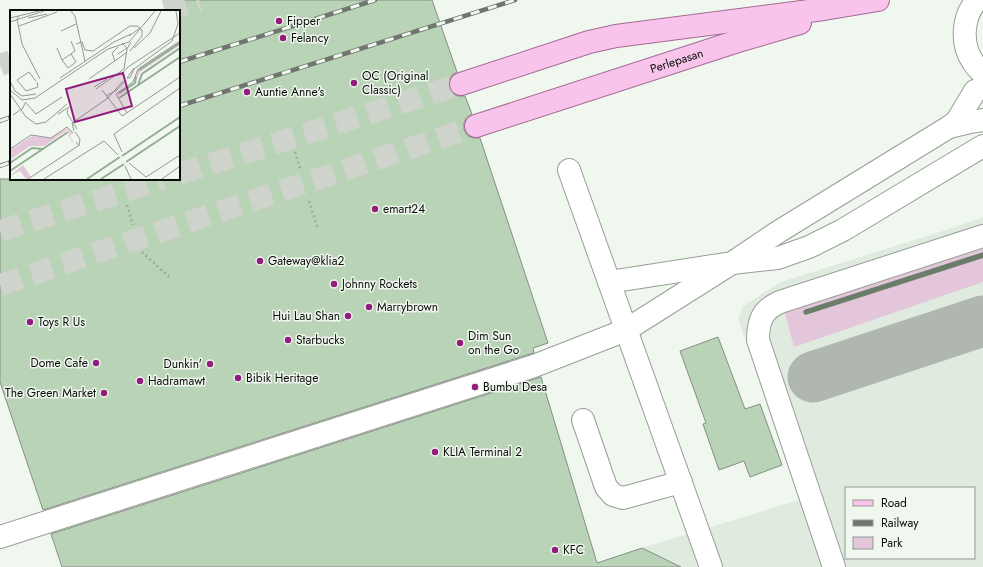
<svg xmlns="http://www.w3.org/2000/svg" width="983" height="567" viewBox="0 0 983 567" font-family="Jost,sans-serif">
<style>
.built{fill:#dfebde;fill-rule:evenodd}
.green{fill:#e3c6da}
.lines{fill:none;stroke-linecap:round;stroke-linejoin:round}
.stream{stroke:#6a7d68;stroke-width:5.5}
.taxiway{stroke:#b0b6b0;stroke-width:51}
.building{fill:#b8d3b5;stroke:#878e87}
.minor-tunnel{stroke:#ced4cc;stroke-width:22;stroke-dasharray:22 11;stroke-linecap:butt}
.major-tunnel{stroke:#ced4cc;stroke-width:22;stroke-dasharray:22 11;stroke-linecap:butt}
.minor-casing{stroke:#989e97;stroke-width:24}
.major-casing{stroke:#a36a93;stroke-width:24}
.path{stroke:#a2a7a1;stroke-width:2.5;stroke-dasharray:2 3;stroke-linecap:butt}
.minor{stroke:#fff;stroke-width:22}
.major{stroke:#f9c4eb;stroke-width:22}
.rail-casing{stroke:#717570;stroke-width:4.5}
.rail{stroke:#f0f7ef;stroke-width:3;stroke-dasharray:9;stroke-linecap:butt}
.poi-dot{fill:#921d7c;stroke:#f0f7ef;stroke-width:1.5}
.labels{text-anchor:middle;dominant-baseline:central;stroke-width:3;stroke-linejoin:round;paint-order:stroke}
.poi-label{font-size:12px;fill:#0a0c09;stroke:#f0f7ef;text-anchor:start}
.street-label{font-size:12px;fill:#0a0c09;stroke:#f0f7ef}
.inset-river{fill:none;stroke:#93ae91;stroke-width:2}
.inset-road{fill:none;stroke:#949993;stroke-width:1}
.view{fill:#921d7c;fill-opacity:0.15;stroke:#921d7c;stroke-width:2}
.inset-edge{fill:none;stroke:#0a0c09;stroke-width:2}
</style>
<rect width="100%" height="100%" fill="#f0f7ef"/>
<path class="built" d="M983,217V567H62L71,529L541,375L597,563L642,548L802,499L738,319L743,306L781,282L949,229ZM846,488H974V558H846Z"/>
<polygon class="green" points="983,244 983,282 794,347 784,310"/>
<g class="lines">
<polyline class="stream" points="806,312 983,255"/>
<polyline class="taxiway" points="813,377 983,321"/>
</g>
<g class="building">
<polygon points="179,0 432,0 457,72 452,75 449,81 449,88 452,93 458,96 465,96 472,114 466,118 464,123 464,130 468,136 473,138 480,138 548,343 533,348 534,353 530,354 43,510 0,382 0,179 179,179"/>
<polygon points="718,337 745,409 760,404 782,465 750,477 744,461 719,470 703,424 706,423 680,351"/>
<polygon points="541,377 597,563 642,548 681,567 62,567 51,534"/>
</g>
<g class="lines">
<g class="minor-tunnel">
<polyline points="165,11 199,0"/>
<polyline points="0,65 11,61"/>
</g>
<g class="major-tunnel">
<polyline points="179,174 461,84"/>
<polyline points="0,231 163,179"/>
<polyline points="0,285 476,126"/>
</g>
<g class="minor-casing">
<g id="minor">
<path d="M977,0C963,16 960,43 973,62C975,66 980,70 983,74"/>
<polyline points="975,91 957,121 949,127 970,122 983,120"/>
<polyline points="569,170 711,567"/>
<polyline points="609,282 732,263 778,258 809,247 843,230 983,146"/>
<polyline points="583,420 606,487 613,495 623,498 681,482"/>
<polyline points="0,537 534,366 626,330 732,263 778,232 949,127"/>
<path d="M834,567L758,340C758,321 762,310 780,302L983,236"/>
</g>
</g>
<g class="major-casing">
<g id="major">
<polyline points="461,84 589,42 616,36 824,9 878,0"/>
<path id="s1" d="M476,126L738,41L800,23"/>
</g>
</g>
<g class="path">
<polyline points="295,152 301,171"/>
<polyline points="309,201 318,229"/>
<polyline points="127,205 133,225"/>
<polyline points="142,252 169,277"/>
</g>
<use href="#minor" class="minor"/>
<use href="#major" class="major"/>
<g class="rail-casing">
<g id="rail">
<polyline points="179,62 375,0"/>
<polyline points="179,106 515,0"/>
<polyline points="0,121 11,117"/>
<polyline points="0,166 11,162"/>
</g>
</g>
<use href="#rail" class="rail"/>
</g>
<g class="poi-dot">
<circle cx="279" cy="21" r="4"/>
<circle cx="283" cy="38" r="4"/>
<circle cx="354" cy="83" r="4"/>
<circle cx="247" cy="92" r="4"/>
<circle cx="375" cy="209" r="4"/>
<circle cx="260" cy="261" r="4"/>
<circle cx="334" cy="284" r="4"/>
<circle cx="369" cy="307" r="4"/>
<circle cx="348" cy="316" r="4"/>
<circle cx="30" cy="322" r="4"/>
<circle cx="288" cy="340" r="4"/>
<circle cx="460" cy="343" r="4"/>
<circle cx="96" cy="363" r="4"/>
<circle cx="210" cy="364" r="4"/>
<circle cx="238" cy="378" r="4"/>
<circle cx="140" cy="381" r="4"/>
<circle cx="475" cy="387" r="4"/>
<circle cx="104" cy="393" r="4"/>
<circle cx="435" cy="452" r="4"/>
<circle cx="555" cy="550" r="4"/>
</g>
<g class="labels">
<g class="poi-label">
<text x="287" y="21">Fipper</text>
<text x="291" y="38">Felancy</text>
<text x="362" y="76">OC (Original<tspan x="362" dy="14">Classic)</tspan></text>
<text x="255" y="92">Auntie Anne's</text>
<text x="383" y="209">emart24</text>
<text x="268" y="261">Gateway@klia2</text>
<text x="342" y="284">Johnny Rockets</text>
<text x="377" y="307">Marrybrown</text>
<text x="340" y="316" text-anchor="end">Hui Lau Shan</text>
<text x="38" y="322">Toys R Us</text>
<text x="468" y="336">Dim Sun<tspan x="468" dy="14">on the Go</tspan></text>
<text x="296" y="340">Starbucks</text>
<text x="88" y="363" text-anchor="end">Dome Cafe</text>
<text x="202" y="364" text-anchor="end">Dunkin'</text>
<text x="246" y="378">Bibik Heritage</text>
<text x="148" y="381">Hadramawt</text>
<text x="483" y="387">Bumbu Desa</text>
<text x="96" y="393" text-anchor="end">The Green Market</text>
<text x="443" y="452">KLIA Terminal 2</text>
<text x="563" y="550">KFC</text>
</g>
<g class="street-label">
<text stroke="none"><textPath href="#s1" startOffset="211">Perlepasan</textPath></text>
</g>
</g>
<g transform="translate(10 10)">
<rect width="170" height="170" fill="#f0f7ef"/>
<path d="M170,31V35L130,62L124,75L108,86L107,84L124,73L127,61ZM57,118L62,123L60,126L66,137L58,125L60,124L57,120L34,136H20L0,150V140L22,126L40,128ZM13,155L21,167L16,169L10,161L0,166Z" fill="#e3c6da"/>
<path class="inset-river" d="M129,60L170,33M128,75L132,64L170,38M109,83L125,73L126,67M109,88L170,47M112,146L170,107M116,152L170,116M0,153L22,138L34,139M0,161L58,122M77,169L110,147M91,169L114,154"/>
<path class="inset-road" d="M61,1L65,6L75,51M9,6L7,9L12,34L30,69M0,8L29,1M18,8L37,4M0,12L34,1M9,16L47,2M51,21L66,14M119,26L130,18M66,34L72,32L75,40L83,41L120,16H127L132,20V26L120,41M47,38L52,50L65,41L61,31M124,38L140,23L151,1M108,44L117,38L112,33M52,50L58,58L66,52L61,44M105,51L102,43L108,37M114,67L112,64L118,57L170,23M50,68L104,32L121,24M117,68H120L124,59L162,31L168,14L166,1M117,68L124,58M79,69L116,43M0,71L5,81L12,86L26,84M26,71L19,62L7,70L16,81L28,77L27,72M84,77L97,69M86,79L114,59L117,39L121,32M0,80L12,90L25,88L98,39L119,32L145,1M92,80L112,106L170,67M0,84L16,107L26,114L36,112L57,94M96,86L107,80L116,70M15,92L26,104L52,87M58,99L57,103L67,119M117,103L106,84L123,72L128,59L170,31M48,104L59,97M3,105L13,98L15,93M64,121L62,113L98,88L113,71M65,122L70,129L69,136L66,132M0,139L21,125L41,128L57,117L63,123M112,142L104,124L170,78M119,153L136,167L170,145M115,156L121,169M18,169L68,136M34,169L94,131L108,145M152,169L170,156"/>
<path class="view" d="M113,63L122,96L65,112L56,79Z"/>
<rect width="170" height="170" class="inset-edge"/>
</g>
<rect x="845" y="487" width="130" height="72" fill="#f0f7ef" stroke="#949993"/>
<rect x="853" y="500" width="20" height="6" fill="#f9c4eb" stroke="#949993"/>
<text x="881" y="507" font-size="12" fill="#0a0c09">Road</text>
<rect x="853" y="520" width="20" height="6" fill="#717570" stroke="#949993"/>
<text x="881" y="527" font-size="12" fill="#0a0c09">Railway</text>
<rect x="853" y="537" width="20" height="12" fill="#e3c6da" stroke="#949993"/>
<text x="881" y="547" font-size="12" fill="#0a0c09">Park</text>
</svg>
